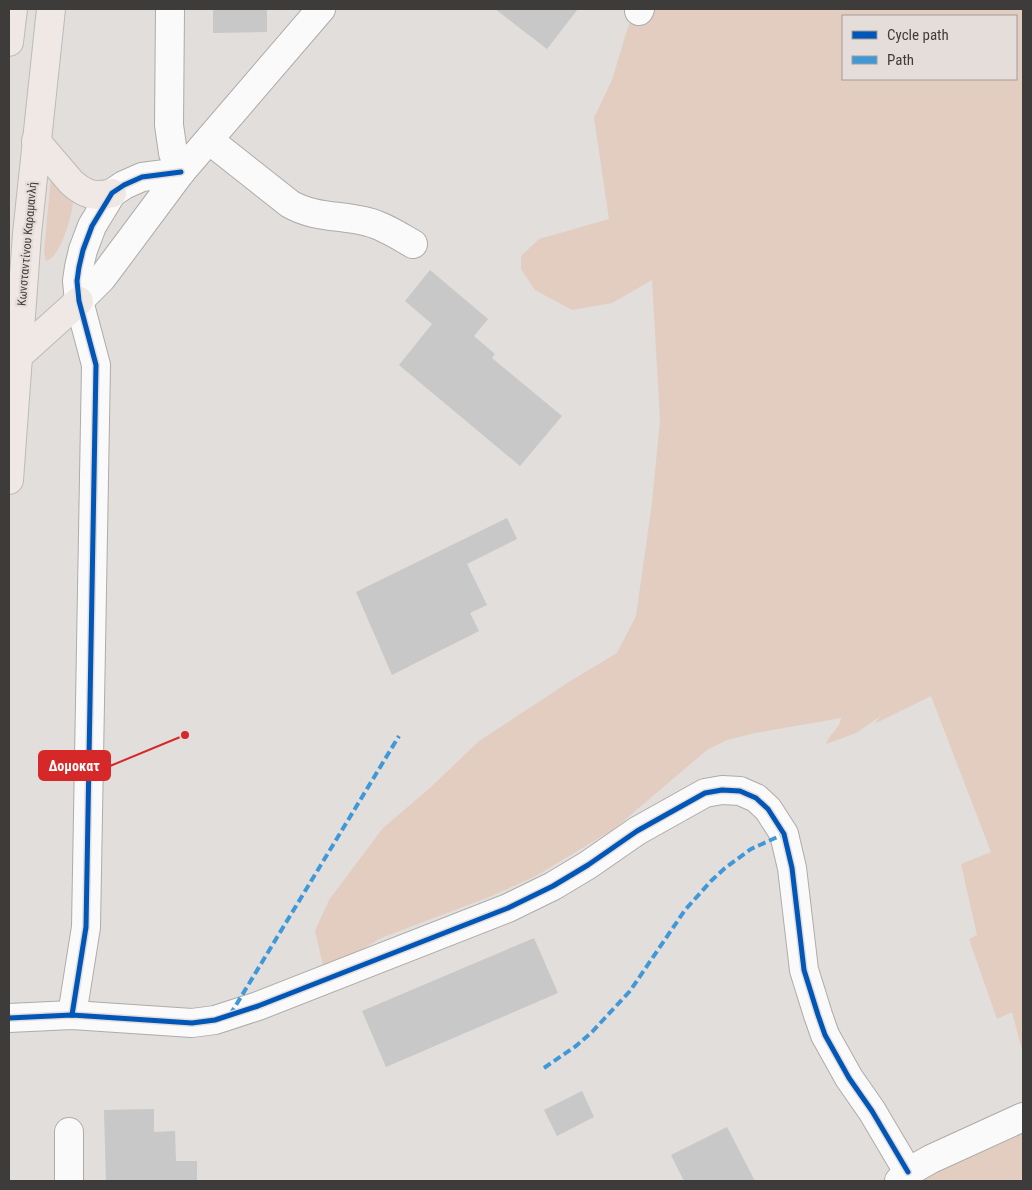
<svg xmlns="http://www.w3.org/2000/svg" width="1032" height="1190" viewBox="0 0 1032 1190" font-family="'Roboto Condensed',sans-serif">
<style>
.green{fill:#e2cdc0;fill-rule:evenodd}
.building{fill:#c7c8c7}
.lines{fill:none;stroke-linecap:round;stroke-linejoin:round}
.minor-casing{stroke:#aeaba9;stroke-width:30}
.major-casing{stroke:#bcbab9;stroke-width:30}
.minor{stroke:#fafafa;stroke-width:28}
.major{stroke:#efe8e4;stroke-width:28}
.quiet{stroke:#3f99d9;stroke-width:4;stroke-dasharray:8 4;stroke-linecap:butt}
.cycleway-casing{stroke:#e4ddd9;stroke-width:8}
.cycleway{stroke:#0057b8;stroke-width:5}
.labels{text-anchor:middle;dominant-baseline:central;stroke-width:4.5;stroke-linejoin:round;paint-order:stroke}
.street-label{font-size:12px;fill:#3e3c3a;stroke:#e4ddd9}
.leader{fill:none;stroke:#d62828;stroke-width:2}
.callout-dot{fill:#d62828;stroke:#e4ddd9;stroke-width:2}
.callout{fill:#d62828;stroke:#d62828;stroke-width:2}
.callout-label{font-size:14px;text-anchor:middle;font-weight:bold;fill:#fff}
</style>
<rect width="100%" height="100%" fill="#e1dedc"/>
<g class="green">
<path d="M637,9H1023V1053L1012,1012L997,1019L969,939L977,935L961,864L991,852L931,696L874,724L882,715L856,733L826,744C829,734 840,729 841,718L755,733L727,740L707,750L614,829L534,877L489,897L381,938L361,950L353,961L325,973L315,931L329,900L383,828L431,787L479,741L572,680L617,653L636,616L652,503L660,420L652,280L612,303L572,310L535,290L521,269V256L539,239L609,219L594,118L612,80L628,27ZM843,16H1016V79H843Z"/>
<path d="M51,176L72,200L73,203C71,218 61,256 46,261L44,253Z"/>
<polygon points="1023,1124 1023,1181 922,1181 920,1176"/>
</g>
<g class="building">
<polygon points="213,9 267,9 267,32 213,33"/>
<polygon points="495,9 578,9 547,49"/>
<polygon points="430,270 488,319 474,336 495,354 492,358 562,416 520,466 399,365 432,324 405,301"/>
<polygon points="507,518 517,539 467,564 487,605 470,613 479,631 392,675 356,592"/>
<polygon points="534,938 558,993 386,1067 362,1011"/>
<polygon points="582,1091 594,1117 557,1136 544,1110"/>
<polygon points="154,1109 154,1132 175,1131 176,1161 197,1161 197,1181 106,1181 104,1110"/>
<polygon points="727,1127 755,1181 684,1181 671,1155"/>
</g>
<g class="lines">
<g class="minor-casing">
<g id="minor">
<polyline points="170,9 169,125 173,153 181,172"/>
<polyline points="639,11 640,9"/>
<path d="M209,140L290,204C314,218 342,215 368,222C384,226 399,236 413,244"/>
<polyline points="79,301 102,278 181,172 321,9"/>
<polyline points="72,1015 86,927 96,365 79,301 77,281 79,267 83,250 92,226 112,193 124,185 142,177 181,172"/>
<polyline points="9,1018 72,1015 192,1023 215,1020 258,1006 508,908 553,886 588,865 637,831 705,793 722,790 740,791 756,798 768,809 784,834 792,868 804,970 818,1015 825,1035 849,1078 872,1111 908,1172"/>
<polyline points="69,1132 69,1181"/>
<polyline points="899,1181 908,1172 931,1159 1023,1117"/>
</g>
</g>
<g class="major-casing">
<g id="major">
<polyline points="9,42 13,9"/>
<path d="M36,141L71,182C84,194 95,198 112,193"/>
<polyline points="18,356 79,301"/>
<polyline points="9,480 27,234 51,9"/>
</g>
</g>
<use href="#minor" class="minor"/>
<use href="#major" class="major"/>
<g class="quiet">
<polyline points="230,1015 399,736"/>
<polyline points="544,1068 576,1046 592,1032 604,1019 630,991 685,910 711,881 725,868 751,849 784,834"/>
</g>
<g class="cycleway-casing">
<g id="cycleway">
<polyline points="72,1015 86,927 96,365 79,301 77,281 79,267 83,250 92,226 112,193 124,185 142,177 181,172"/>
<polyline points="9,1018 72,1015 192,1023 215,1020 258,1006 508,908 553,886 588,865 637,831 705,793 722,790 740,791 756,798 768,809 784,834 792,868 804,970 818,1015 825,1035 849,1078 872,1111 908,1172"/>
</g>
</g>
<use href="#cycleway" class="cycleway"/>
</g>
<g class="labels">
<g class="street-label">
<text transform="translate(27 244) rotate(-85)">Κωνσταντίνου Καραμανλή</text>
</g>
</g>
<path class="leader" d="M185 735L110 766"/>
<circle class="callout-dot" cx="185" cy="735" r="5"/>
<rect class="callout" x="39" y="751" width="71" height="29" rx="5"/>
<g class="callout-label">
<text x="74" y="771">Δομοκατ</text>
</g>
<rect width="1032" height="1190" fill="none" stroke="#3e3c3a" stroke-width="20"/>
<rect x="842" y="15" width="175" height="65" fill="#e4ddd9" stroke="#a29d99"/>
<rect x="852" y="31" width="25" height="8" fill="#0057b8" stroke="#a29d99"/>
<text x="887" y="40" font-size="15" fill="#3e3c3a">Cycle path</text>
<rect x="852" y="56" width="25" height="8" fill="#3f99d9" stroke="#a29d99"/>
<text x="887" y="65" font-size="15" fill="#3e3c3a">Path</text>
</svg>
